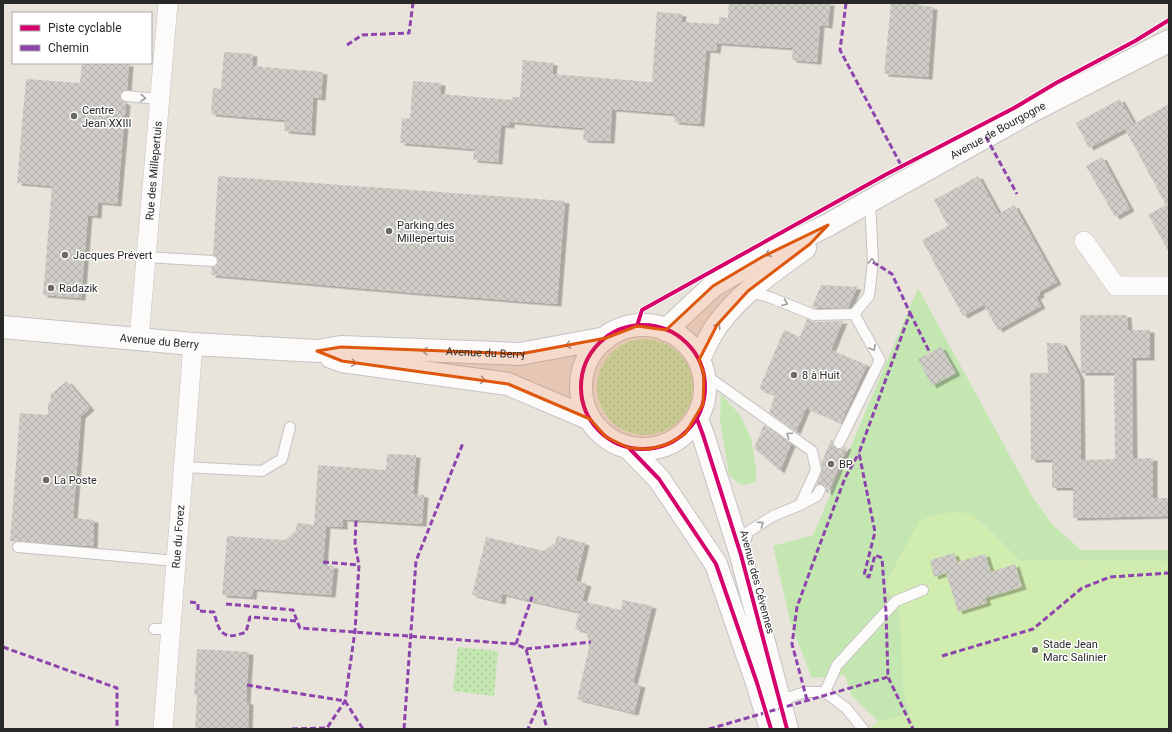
<svg xmlns="http://www.w3.org/2000/svg" width="1172" height="732" viewBox="0 0 1172 732" font-family="Roboto,sans-serif">
<style>
.grass{fill:#c4e7b2}
.park{fill:url(#park-dots)}
.pitch{fill:#d0ecae}
.building{fill:url(#building-cross-hatch);filter:url(#shadow)}
.lines{fill:none;stroke-linecap:round;stroke-linejoin:round}
.lane-casing{stroke:#c4c3c3;stroke-width:12}
.street-casing{stroke:#c4c3c3;stroke-width:20}
.secondary-casing{stroke:#c4c3c3;stroke-width:24}
.lane{stroke:#fcfbfa;stroke-width:10}
.street{stroke:#fcfbfa;stroke-width:19}
.secondary{stroke:#fcfbfa;stroke-width:22}
.quiet{stroke:#8e44ad;stroke-width:3;stroke-dasharray:6 3;stroke-linecap:butt}
.cycleway-casing{stroke:#fff;stroke-width:6}
.cycleway{stroke:#d6006c;stroke-width:4}
.oneway{stroke:#9d9c9c}
.marked{fill:#de570d;fill-opacity:0.2;stroke:#de570d;stroke-width:3;stroke-linejoin:round}
.poi-dot{fill:#6b6a67;stroke:#fff;stroke-width:1.5}
.labels{text-anchor:middle;dominant-baseline:central;stroke-width:3;stroke-linejoin:round;paint-order:stroke}
.poi-label{font-size:11px;fill:#282828;stroke:#fff;text-anchor:start}
.street-label{font-size:11px;fill:#282828;stroke:#fff}
</style>
<defs>
<pattern id="park-dots" width="8" height="8" patternUnits="userSpaceOnUse"><rect width="8" height="8" fill="#c4e7b2"/><path d="M2 2h.1M6 6h.1" fill="none" stroke="#a8c699" stroke-width="1.8" stroke-linecap="round"/></pattern>
<pattern id="building-cross-hatch" width="8" height="8" patternUnits="userSpaceOnUse"><rect width="8" height="8" fill="#d0cdc8"/><path d="M0 0l8 8M0 8l8-8" fill="none" stroke="#b3b0ac"/></pattern>
<filter id="shadow"><feDropShadow dx="4.5" dy="2.5" stdDeviation="0" flood-color="#0004"/></filter>
</defs>
<rect width="100%" height="100%" fill="#e8e4dc"/>
<g class="grass">
<polygon points="918,288 1032,496 1052,524 1081,550 1169,550 1169,561 1019,560 979,520 886,583 887,590 900,608 904,693 910,714 878,721 852,696 845,675 812,678 791,625 773,546 813,535"/>
<polygon points="721,394 740,415 751,438 757,473 755,482 745,485 738,483 729,475 720,421"/>
</g>
<g class="park">
<circle cx="645" cy="387" r="48"/>
<polygon points="458,647 498,651 494,696 453,691"/>
</g>
<path class="pitch" d="M955,512L967,513L973,515L1019,560L1169,561V729H870L878,721L910,714L904,693L899,606L887,590L886,583L919,521C931,515 942,513 955,512Z"/>
<g class="building">
<polygon points="729,3 830,3 828,26 820,25 817,62 792,60 793,48 717,43 716,51 706,50 700,124 674,122 675,114 612,109 610,141 583,140 584,128 510,122 510,126 501,125 498,162 473,160 474,149 400,143 402,118 410,119 413,81 441,83 440,94 512,100 512,97 520,97 523,60 553,63 552,74 652,82 657,12 682,14 681,22 719,24 719,17 728,18"/>
<polygon points="891,3 918,3 918,5 933,7 928,77 884,74"/>
<polygon points="224,52 253,54 252,66 323,72 321,98 313,97 311,133 284,131 285,120 211,114 213,88 221,89"/>
<polygon points="82,63 115,63 129,64 127,90 124,90 121,92 120,96 122,101 126,103 117,204 98,202 97,216 88,215 81,298 43,295 52,186 17,183 26,79 80,83"/>
<polygon points="1120,99 1134,124 1089,148 1076,123"/>
<polygon points="1169,104 1169,252 1148,215 1166,205 1125,129"/>
<polygon points="1102,157 1130,209 1115,217 1086,166"/>
<polygon points="218,176 565,201 557,304 404,292 211,275 212,267 215,267 218,262 218,258 213,255"/>
<polygon points="978,176 999,214 1014,205 1057,282 1039,292 1040,295 1036,297 1041,306 998,330 984,305 963,316 922,240 948,226 934,200"/>
<polygon points="821,285 857,287 848,308 815,308 812,307"/>
<polygon points="1080,315 1127,315 1128,330 1150,330 1150,358 1132,358 1133,459 1153,458 1153,498 1169,498 1169,516 1073,518 1073,488 1052,488 1052,460 1031,460 1030,373 1048,373 1047,343 1062,343 1080,377 1081,460 1115,459 1114,373 1081,373"/>
<polygon points="807,319 814,322 843,321 831,350 867,365 841,423 806,408 796,432 769,412 775,395 759,389 784,330 800,337"/>
<polygon points="941,347 956,373 932,386 918,359"/>
<polygon points="67,381 90,408 81,416 73,518 94,520 93,546 10,541 20,413 48,415 48,402 50,403 51,394"/>
<polygon points="764,425 791,444 780,471 754,448"/>
<polygon points="831,440 833,441 833,446 836,449 842,449 845,446 847,447 828,493 826,492 826,487 823,484 820,484 816,485 822,472 821,464"/>
<polygon points="387,454 416,455 413,494 424,495 422,524 343,519 343,527 326,526 323,565 334,566 331,595 253,589 252,597 222,595 227,536 285,540 296,531 297,523 314,525 318,465 386,470"/>
<polygon points="557,536 585,543 576,581 587,584 582,601 621,610 623,600 652,606 633,683 641,685 634,713 577,699 589,648 587,632 575,629 579,612 502,594 501,602 472,595 486,537 544,551 555,543"/>
<polygon points="954,553 957,562 985,554 991,572 1015,564 1022,587 985,598 987,603 958,612 946,573 934,577 930,560"/>
<polygon points="197,649 249,652 246,702 249,702 248,729 195,729 197,697 194,693"/>
</g>
<g class="lines">
<g class="lane-casing">
<g id="lane">
<polyline points="126,96 159,99"/>
<polyline points="146,257 212,261"/>
<polyline points="748,291 769,297 814,315 854,314 869,296 873,262 870,201"/>
<polyline points="704,374 812,451 816,470 800,505 773,516 748,532 743,550"/>
<polyline points="839,443 880,360 854,314"/>
<polyline points="184,467 262,471 282,459 290,427"/>
<polyline points="800,505 817,496 820,490"/>
<polyline points="18,547 176,561"/>
<polyline points="154,629 170,629"/>
<polyline points="825,692 837,665 896,601 923,590"/>
<polyline points="779,701 805,692 825,692 846,708 863,729"/>
</g>
</g>
<g class="street-casing">
<g id="street">
<polyline points="1084,241 1116,286 1169,286"/>
<path id="s1" d="M139,339L168,3"/>
<path id="s2" d="M163,729L193,344"/>
</g>
</g>
<g class="secondary-casing">
<g id="secondary">
<circle cx="643" cy="387" r="62"/>
<path id="s3" d="M3,327L193,344L317,351L341,347L520,354L606,338"/>
<path id="s4" d="M666,330L713,286L762,257L828,225L870,201L1032,111L1169,41"/>
<polyline points="331,357 342,361 508,384 590,419"/>
<path d="M699,360C704,348 710,335 718,324C741,293 774,270 805,248"/>
<polyline points="697,419 703,435 741,555 787,729"/>
<polyline points="629,448 659,479 716,564 757,683 771,729"/>
</g>
</g>
<use href="#lane" class="lane"/>
<use href="#street" class="street"/>
<use href="#secondary" class="secondary"/>
<g class="quiet">
<polyline points="846,3 840,50 902,167"/>
<polyline points="347,45 362,35 409,33 413,3"/>
<polyline points="986,137 1017,194"/>
<polyline points="873,262 892,274 910,313 859,453 875,532 864,575 869,577 875,555 882,558 886,612 888,677 913,729"/>
<polyline points="910,313 930,353"/>
<polyline points="323,562 359,565"/>
<path d="M190,602L198,603V611L214,612C219,633 223,641 246,632L250,617L297,621L300,628L516,644L526,649L540,702L528,729"/>
<polyline points="226,604 293,610 297,621"/>
<polyline points="516,644 532,597"/>
<polyline points="3,647 117,688 117,729"/>
<polyline points="526,649 591,642"/>
<polyline points="942,656 1033,629 1082,588 1110,577 1169,573"/>
<polyline points="247,685 345,701 363,729"/>
<polyline points="807,700 792,644 797,607 817,552 845,478 859,453"/>
<polyline points="540,702 547,729"/>
<polyline points="292,729 327,728 345,701 355,631 359,565 355,545 356,520"/>
<polyline points="404,729 416,561 463,443"/>
<polyline points="709,729 888,677"/>
</g>
<g class="cycleway-casing">
<g id="cycleway">
<circle cx="643" cy="387" r="62"/>
<polyline points="637,326 642,310 885,175 1014,108 1056,83 1135,41 1169,20"/>
<polyline points="697,419 703,435 741,555 787,729"/>
<polyline points="629,448 659,479 716,564 757,683 771,729"/>
</g>
</g>
<use href="#cycleway" class="cycleway"/>
</g>
<defs><path id="oneway-chevron" d="M-2-3.5L2.5 0L-2 3.5" fill="none" stroke-width="1.6" stroke-linecap="round" stroke-linejoin="round"/></defs>
<g class="oneway">
<use href="#oneway-chevron" transform="translate(143 98) rotate(5)"/>
<use href="#oneway-chevron" transform="translate(768 254) rotate(154)"/>
<use href="#oneway-chevron" transform="translate(872 261) rotate(-89)"/>
<use href="#oneway-chevron" transform="translate(785 303) rotate(22)"/>
<use href="#oneway-chevron" transform="translate(718 326) rotate(-55)"/>
<use href="#oneway-chevron" transform="translate(568 345) rotate(169)"/>
<use href="#oneway-chevron" transform="translate(873 348) rotate(61)"/>
<use href="#oneway-chevron" transform="translate(425 351) rotate(-178)"/>
<use href="#oneway-chevron" transform="translate(354 363) rotate(8)"/>
<use href="#oneway-chevron" transform="translate(483 380) rotate(8)"/>
<use href="#oneway-chevron" transform="translate(789 435) rotate(-145)"/>
<use href="#oneway-chevron" transform="translate(761 524) rotate(-34)"/>
</g>
<path class="marked" d="M828,225L810,244L748,291L717,325L699,360L704,374L703,404L685,434L668,444L649,449L629,448L606,437L590,419L508,384L342,361L317,351L341,347L520,354L606,338L637,326L666,330L713,286L762,257Z"/>
<g class="poi-dot">
<circle cx="74" cy="116" r="4"/>
<circle cx="389" cy="231" r="4"/>
<circle cx="65" cy="255" r="4"/>
<circle cx="51" cy="288" r="4"/>
<circle cx="794" cy="375" r="4"/>
<circle cx="831" cy="464" r="4"/>
<circle cx="46" cy="480" r="4"/>
<circle cx="1035" cy="650" r="4"/>
</g>
<g class="labels">
<g class="poi-label">
<text x="82" y="110">Centre<tspan x="82" dy="13">Jean XXIII</tspan></text>
<text x="397" y="225">Parking des<tspan x="397" dy="13">Millepertuis</tspan></text>
<text x="73" y="255">Jacques Prévert</text>
<text x="59" y="288">Radazik</text>
<text x="802" y="375">8 à Huit</text>
<text x="839" y="464">BP</text>
<text x="54" y="480">La Poste</text>
<text x="1043" y="644">Stade Jean<tspan x="1043" dy="13">Marc Salinier</tspan></text>
</g>
<g class="street-label">
<text stroke="none"><textPath href="#s4" startOffset="389">Avenue de Bourgogne</textPath></text>
<text stroke="none"><textPath href="#s1" startOffset="169">Rue des Millepertuis</textPath></text>
<text stroke="none"><textPath href="#s3" startOffset="157">Avenue du Berry</textPath></text>
<text stroke="none"><textPath href="#s3" startOffset="484">Avenue du Berry</textPath></text>
<text stroke="none"><textPath href="#s2" startOffset="193">Rue du Forez</textPath></text>
<text transform="translate(757 582) rotate(75)">Avenue des Cévennes</text>
</g>
</g>
<rect width="1172" height="732" fill="none" stroke="#282828" stroke-width="8"/>
<rect x="12" y="12" width="140" height="52" fill="#ffffff" stroke="#a9a9a9"/>
<rect x="20" y="25" width="20" height="6" fill="#d6006c" stroke="#a9a9a9"/>
<text x="48" y="32" font-size="12" fill="#282828">Piste cyclable</text>
<rect x="20" y="45" width="20" height="6" fill="#8e44ad" stroke="#a9a9a9"/>
<text x="48" y="52" font-size="12" fill="#282828">Chemin</text>
</svg>
